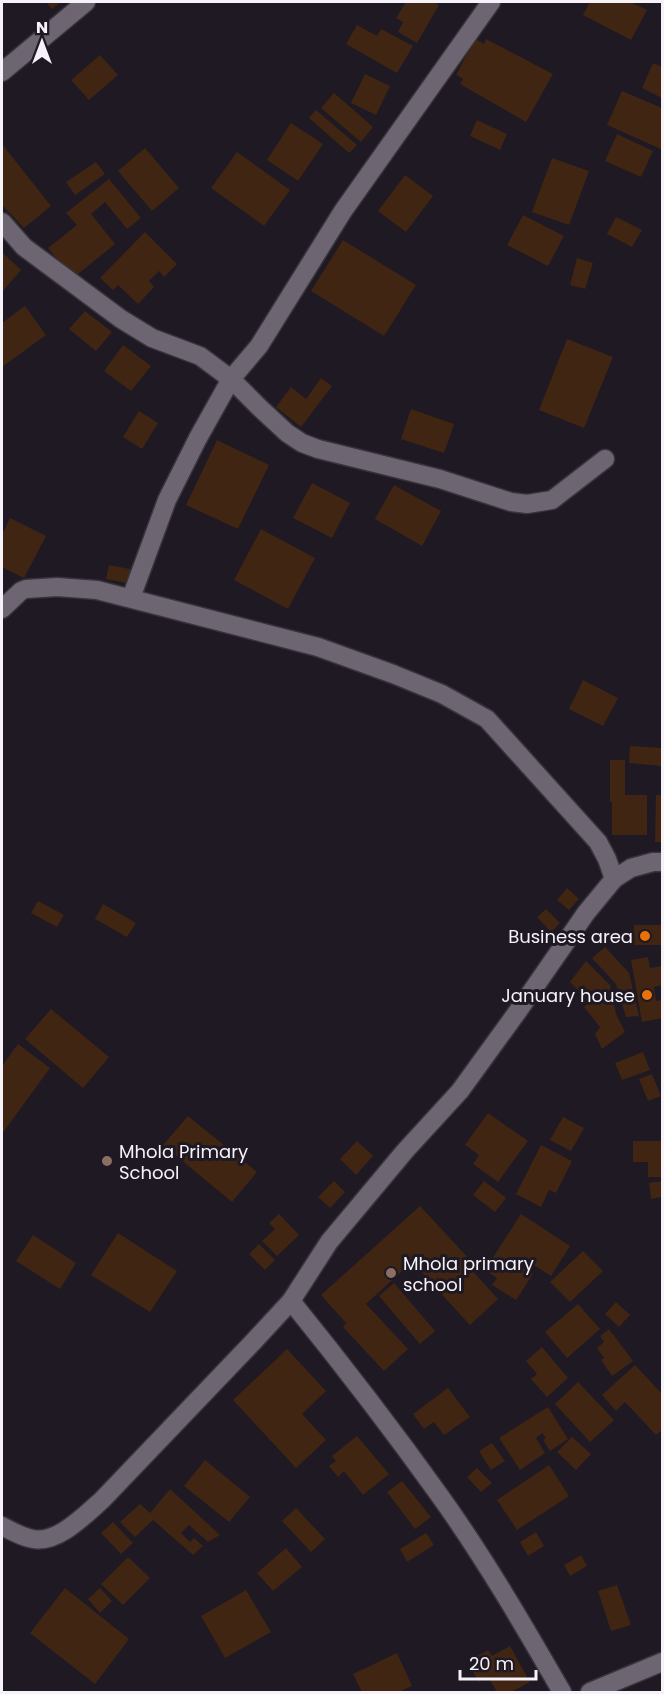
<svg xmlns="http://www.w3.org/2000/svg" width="664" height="1694" viewBox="0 0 664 1694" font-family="Poppins,sans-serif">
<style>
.building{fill:#3f2512}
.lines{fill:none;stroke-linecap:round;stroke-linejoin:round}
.minor-casing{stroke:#38343b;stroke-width:21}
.minor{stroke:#6d6672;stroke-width:18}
.food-dot{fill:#e8710a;stroke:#1f1923;stroke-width:2}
.education-dot{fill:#8d6e63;stroke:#1f1923;stroke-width:2}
.labels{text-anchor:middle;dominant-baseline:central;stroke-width:6;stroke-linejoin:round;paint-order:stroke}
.poi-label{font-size:18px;fill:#f6f2f9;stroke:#1f1923;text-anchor:end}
</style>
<rect width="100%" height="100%" fill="#1f1923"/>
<g class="building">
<polygon points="46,2 61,2 52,9"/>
<polygon points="406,2 434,2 439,5 417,43 398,32 403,22 396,18"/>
<polygon points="590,2 630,2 647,10 631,40 583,15"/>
<polygon points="357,25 377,36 381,29 413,46 397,73 346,44"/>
<polygon points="475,39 484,44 486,39 553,74 526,122 460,84 463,79 456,75"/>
<polygon points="100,55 118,75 89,100 71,80"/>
<polygon points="653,63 662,67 662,98 642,88"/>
<polygon points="365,74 390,86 376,115 351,103"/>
<polygon points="622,91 662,108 662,145 661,149 607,125"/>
<polygon points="334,93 373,127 361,142 321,108"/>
<polygon points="316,110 357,145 349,153 309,118"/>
<polygon points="477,120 507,134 500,150 470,136"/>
<polygon points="291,123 323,144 298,181 267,160"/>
<polygon points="617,134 653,151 641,177 605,161"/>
<polygon points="2,144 51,206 24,228 2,205"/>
<polygon points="145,148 179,188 152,211 118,171"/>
<polygon points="237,152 290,190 264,226 211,188"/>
<polygon points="552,158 589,171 569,225 532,212"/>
<polygon points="96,162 105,174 75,195 66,182"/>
<polygon points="405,175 433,196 406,232 378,211"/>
<polygon points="109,179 141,218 127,229 105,202 91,214 115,244 73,278 48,248 77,225 66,213"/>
<polygon points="523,215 564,236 548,266 507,245"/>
<polygon points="616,217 642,230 632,247 607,234"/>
<polygon points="145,232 177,264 164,277 159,271 149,281 154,287 138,304 118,285 113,290 100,278"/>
<polygon points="343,240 416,285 384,336 311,291"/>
<polygon points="2,252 21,270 2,292"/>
<polygon points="577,258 593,263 585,289 570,285"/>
<polygon points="25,306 46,335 2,367 2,323"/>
<polygon points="85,311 112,332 96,351 69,329"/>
<polygon points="567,339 613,357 584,428 539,410"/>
<polygon points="123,345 151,366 131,391 104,371"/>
<polygon points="321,378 332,386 301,427 276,407 291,387 306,399"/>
<polygon points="411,409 454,424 444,453 401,439"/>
<polygon points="139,411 158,423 142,449 123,437"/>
<polygon points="217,440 269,465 238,529 186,505"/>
<polygon points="312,483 350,503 332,538 293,518"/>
<polygon points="394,485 441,511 422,546 375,519"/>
<polygon points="10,518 46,536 24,578 2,567 2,535"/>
<polygon points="261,529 315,558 288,609 234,580"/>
<polygon points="109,565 135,570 132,584 106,579"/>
<polygon points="583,680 618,698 603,726 569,709"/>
<polygon points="630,746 662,748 662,766 629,763"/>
<polygon points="610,760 625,760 625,795 647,795 647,835 612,835 612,802 610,802"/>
<polygon points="656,795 662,795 662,842 655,842"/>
<polygon points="567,888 579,899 569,910 557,900"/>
<polygon points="38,901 64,915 57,927 31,913"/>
<polygon points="103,904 136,923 127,937 95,919"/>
<polygon points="546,909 560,923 551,932 537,917"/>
<rect x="634" y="925" width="28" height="20"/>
<polygon points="605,947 629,973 639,1016 626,1017 616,984 592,958"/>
<polygon points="648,957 650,968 662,966 662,985 654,987 656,1001 662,1000 662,1018 642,1022 631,960"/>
<polygon points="586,961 610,985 616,1014 625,1032 602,1049 595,1034 600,1027 584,1007 590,1002 570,982"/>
<polygon points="51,1009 109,1057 83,1088 25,1039"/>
<polygon points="18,1044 50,1068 2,1134 2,1066"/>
<polygon points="643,1052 650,1070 622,1080 615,1063"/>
<polygon points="652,1074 661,1096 648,1101 639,1079"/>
<polygon points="488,1113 528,1141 498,1182 473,1164 479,1155 465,1145"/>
<polygon points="188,1116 257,1172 232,1202 163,1145"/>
<polygon points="563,1117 584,1128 571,1151 550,1140"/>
<polygon points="357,1141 373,1156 356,1175 340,1159"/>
<polygon points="633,1141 662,1141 662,1177 648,1177 648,1162 633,1162"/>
<polygon points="541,1145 572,1161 556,1193 549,1190 541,1207 516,1194"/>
<polygon points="334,1181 345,1192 330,1208 318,1197"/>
<polygon points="484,1181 506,1198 495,1212 473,1195"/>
<polygon points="662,1181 662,1197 651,1199 649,1183"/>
<polygon points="420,1206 472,1262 468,1266 498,1299 470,1325 412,1262 366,1304 408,1349 384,1371 343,1327 346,1323 321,1295"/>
<polygon points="279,1214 299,1235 277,1256 262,1241 275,1229 269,1223"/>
<polygon points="521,1214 570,1246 551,1276 521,1257 516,1264 533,1274 516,1300 492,1285 497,1278 485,1270"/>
<polygon points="118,1233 177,1271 150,1312 91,1275"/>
<polygon points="33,1235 76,1263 60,1289 16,1261"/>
<polygon points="259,1244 275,1260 265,1270 249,1254"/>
<polygon points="583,1251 603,1271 570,1302 550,1282"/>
<polygon points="394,1283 435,1331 420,1344 379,1296"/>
<polygon points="616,1302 630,1315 619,1327 605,1314"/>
<polygon points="578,1304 600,1329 567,1358 545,1332"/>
<polygon points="609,1329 633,1361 612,1376 601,1360 604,1358 597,1348 604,1342 600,1336"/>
<polygon points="542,1347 568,1378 547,1397 531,1379 537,1374 526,1361"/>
<polygon points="287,1349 326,1391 302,1414 326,1440 296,1468 233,1400"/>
<polygon points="635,1365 662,1394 662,1430 656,1435 625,1402 616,1411 602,1395"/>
<polygon points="578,1382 614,1420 590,1442 555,1404"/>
<polygon points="448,1388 470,1417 444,1435 434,1422 424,1429 413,1414"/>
<polygon points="548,1407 568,1439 550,1451 543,1440 546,1438 542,1433 536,1438 545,1453 520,1470 499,1438"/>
<polygon points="357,1436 389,1474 363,1495 344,1471 338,1477 329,1466 336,1461 332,1456"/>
<polygon points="572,1437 591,1454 576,1470 557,1452"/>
<polygon points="492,1443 505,1461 491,1470 479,1451"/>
<polygon points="205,1460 250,1497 229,1522 184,1486"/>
<polygon points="549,1465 569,1496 517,1530 497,1500"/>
<polygon points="477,1468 492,1483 481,1492 467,1477"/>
<polygon points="402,1481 431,1517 415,1529 387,1492"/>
<polygon points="170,1489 220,1535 208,1542 189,1525 181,1533 190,1542 194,1538 203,1546 193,1555 153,1520 135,1537 120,1522 140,1504 150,1513"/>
<polygon points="296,1508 325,1539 311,1552 282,1521"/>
<polygon points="113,1522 133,1543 121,1554 101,1533"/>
<polygon points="536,1532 544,1546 528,1556 520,1542"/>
<polygon points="426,1533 434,1545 407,1562 400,1549"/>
<polygon points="286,1548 302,1567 273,1591 257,1573"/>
<polygon points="581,1555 587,1566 570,1576 564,1565"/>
<polygon points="128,1557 150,1578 123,1605 101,1584"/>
<polygon points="617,1585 631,1625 611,1631 598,1591"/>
<polygon points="65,1588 129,1639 95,1684 30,1633"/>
<polygon points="100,1588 112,1601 100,1613 88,1599"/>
<polygon points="246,1590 271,1632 225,1658 201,1616"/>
<polygon points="510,1646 530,1682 511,1692 497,1692 488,1677 479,1682 471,1669 476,1666 472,1659 488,1650 492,1656"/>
<polygon points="397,1653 412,1686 399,1692 362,1692 353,1674"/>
</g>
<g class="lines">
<g class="minor-casing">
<g id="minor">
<polyline points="2,72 86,2"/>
<polyline points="2,222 24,247 121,319 152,338 200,356 231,379 260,408 287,433 302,443 318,449 440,479 511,502 527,504 552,500 605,459"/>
<polyline points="131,598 167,500 198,438 231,379 259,346 343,211 491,2"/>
<polyline points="2,609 21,591 26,589 57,587 97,590 318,647 393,674 442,694 487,719 598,842 607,859 614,879"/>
<path d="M291,1301C342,1364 392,1429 440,1496C485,1559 524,1626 562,1692"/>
<path d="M2,1526C11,1531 22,1537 33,1539C57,1544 85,1515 102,1500L254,1341L291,1301L329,1242L405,1151L460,1091L518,1011L586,913L614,879L631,868L653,862H662"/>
<polyline points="590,1692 662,1662"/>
</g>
</g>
<use href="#minor" class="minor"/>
</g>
<g class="food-dot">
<circle cx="645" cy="936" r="6"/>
<circle cx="647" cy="995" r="6"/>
</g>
<g class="education-dot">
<circle cx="107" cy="1161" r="6"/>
<circle cx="391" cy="1273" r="6"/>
</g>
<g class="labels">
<g class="poi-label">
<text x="633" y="936">Business area</text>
<text x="635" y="995">January house</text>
<text x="119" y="1151" text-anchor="start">Mhola Primary<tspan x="119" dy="21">School</tspan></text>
<text x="403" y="1263" text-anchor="start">Mhola primary<tspan x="403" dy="21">school</tspan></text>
</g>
</g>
<rect width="664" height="1694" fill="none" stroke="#f6f2f9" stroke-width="6"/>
<g transform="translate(42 42)" stroke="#1f1923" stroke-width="4.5" paint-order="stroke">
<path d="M0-4.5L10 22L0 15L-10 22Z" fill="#f6f2f9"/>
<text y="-9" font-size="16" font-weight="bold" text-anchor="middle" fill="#f6f2f9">N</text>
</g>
<path d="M460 1670v9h76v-9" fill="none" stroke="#f6f2f9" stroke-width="3"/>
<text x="469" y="1670" font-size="18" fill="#f6f2f9" stroke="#1f1923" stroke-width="4.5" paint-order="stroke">20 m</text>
</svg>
